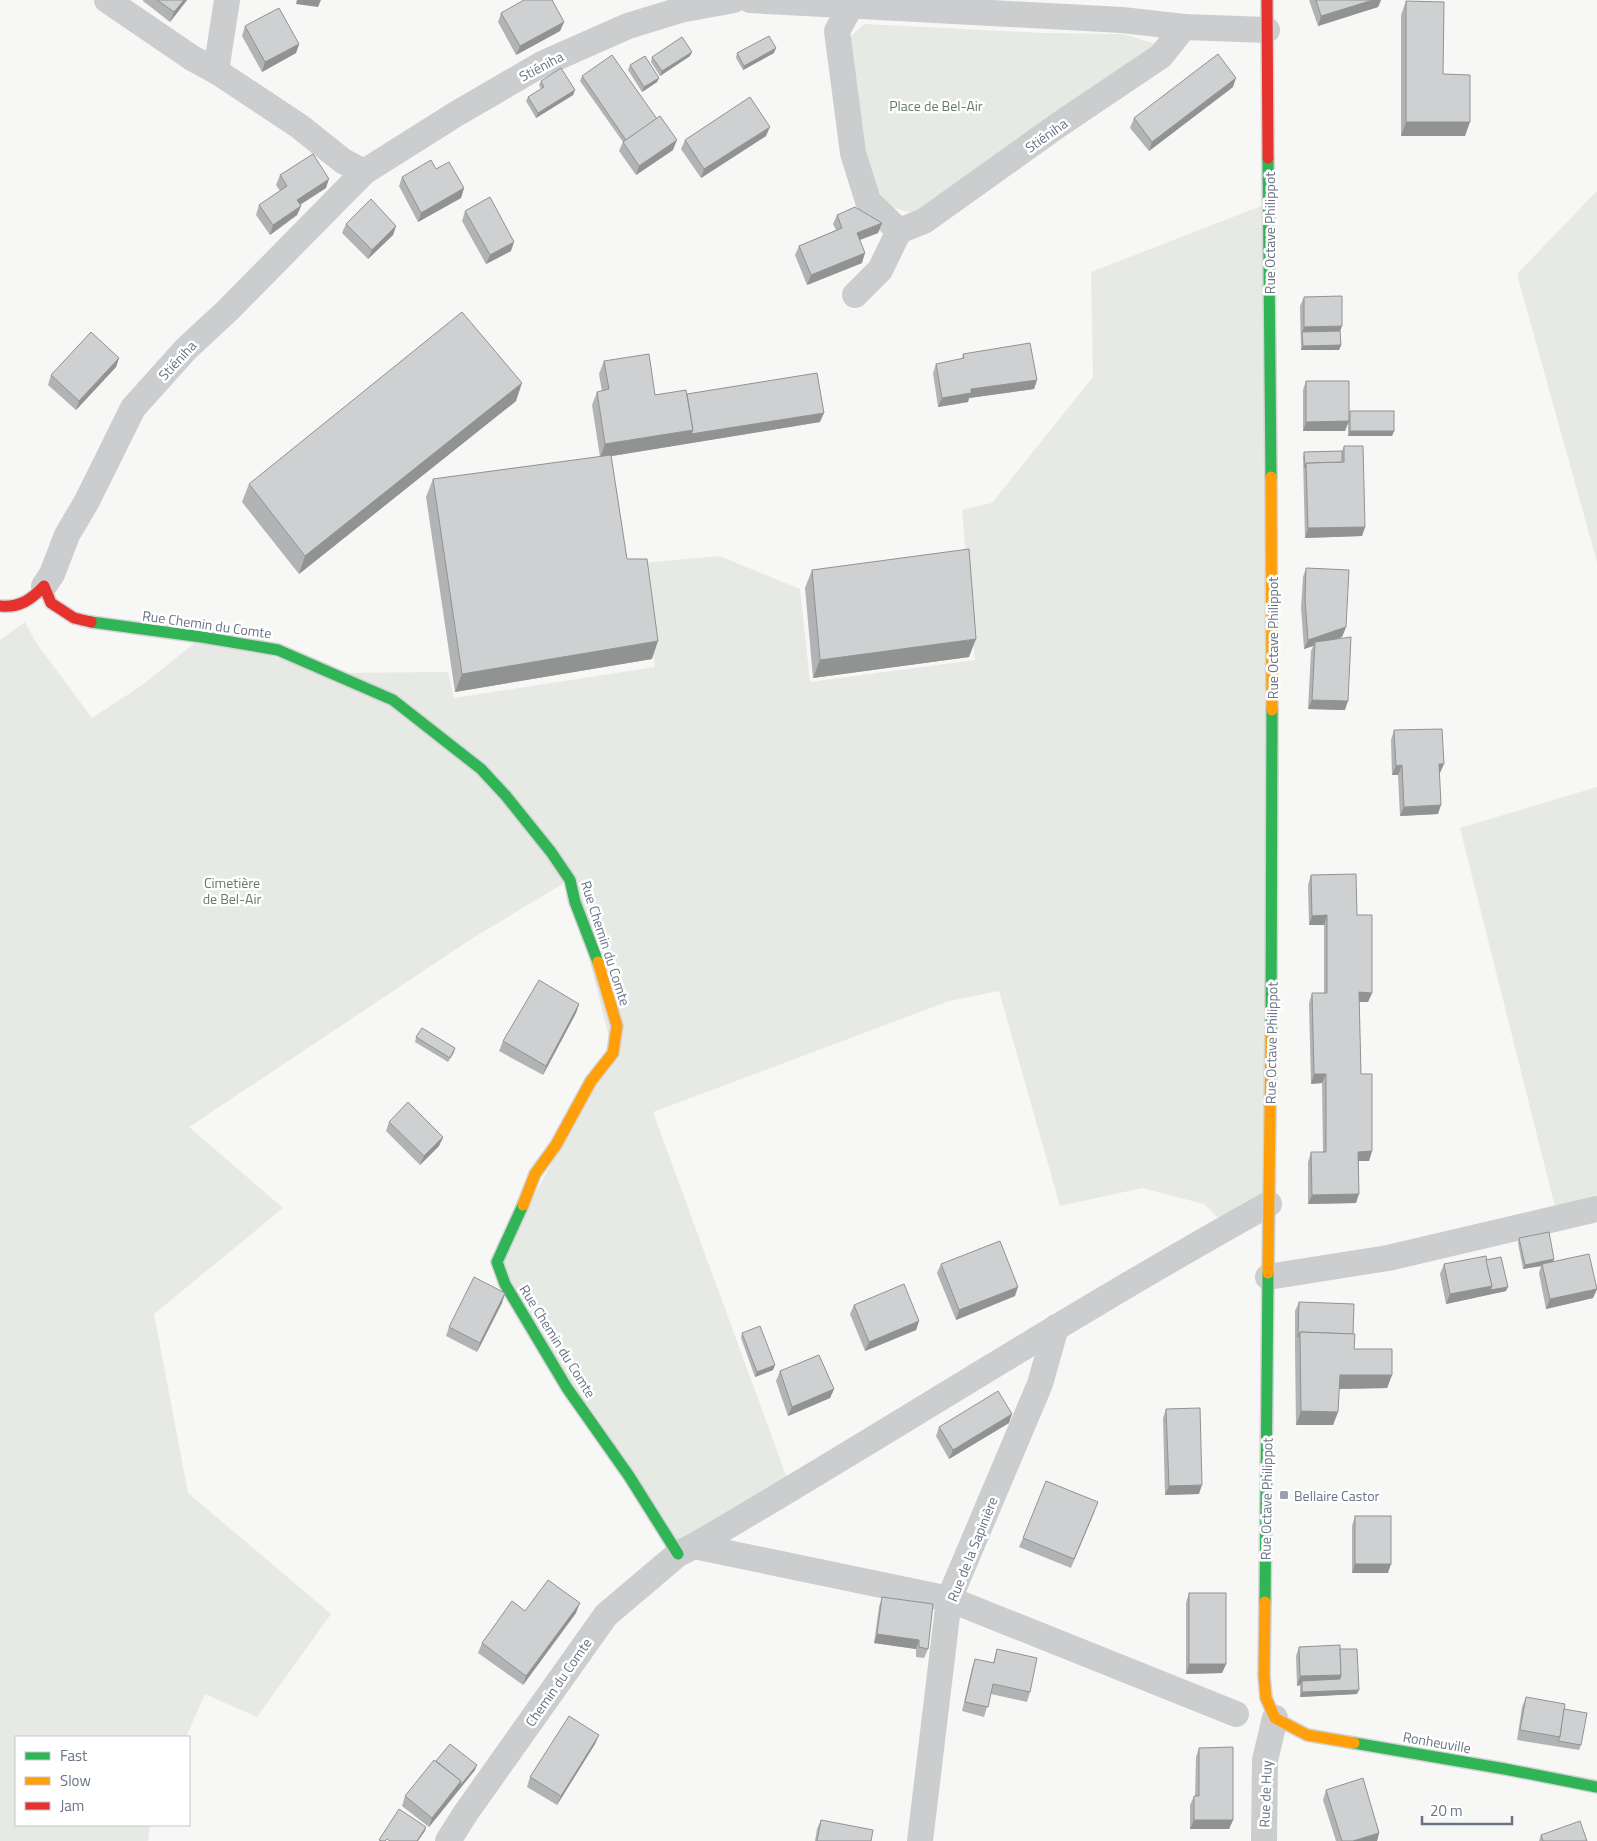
<svg xmlns="http://www.w3.org/2000/svg" width="1597" height="1841" viewBox="0 0 1597 1841" font-family="'Titillium Web',sans-serif">
<style>
.green{fill:#e6e9e4}
.lines{fill:none;stroke-linecap:round;stroke-linejoin:round}
.fast-casing{stroke:#d3d3d4;stroke-width:14}
.slow-casing{stroke:#d3d3d4;stroke-width:14}
.jam-casing{stroke:#d3d3d4;stroke-width:14}
.street{stroke:#cccdcf;stroke-width:26}
.fast{stroke:#30b455;stroke-width:11}
.slow{stroke:#ff9f0a;stroke-width:11}
.jam{stroke:#e5322d;stroke-width:11}
.wall{fill:#b2b3b4}
.shaded-wall{fill:#919292}
.building{fill:#cfd0d1;stroke:#919292}
.poi-dot{fill:#9aa1ad;stroke:#fff;stroke-width:2}
.labels{text-anchor:middle;dominant-baseline:central;stroke-width:5;stroke-linejoin:round;paint-order:stroke}
.street-label{font-size:14px;fill:#687385;stroke:#fff}
.park-label{font-size:14px;fill:#677c66;stroke:#fff}
.poi-label{font-size:14px;fill:#687385;stroke:#fff;text-anchor:start}
</style>
<rect width="100%" height="100%" fill="#f7f7f6"/>
<g class="green">
<polygon points="864,24 1044,33 1123,34 1156,44 929,208 913,213 894,208 880,197 865,167 850,37"/>
<polygon points="1597,191 1597,562 1517,274"/>
<polygon points="1269,203 1269,1204 1227,1227 1204,1204 1142,1188 1060,1206 999,991 949,1001 653,1112 791,1489 678,1554 497,1262 613,1053 569,880 468,941 189,1127 283,1208 154,1314 188,1493 331,1614 257,1717 205,1694 186,1737 16,1737 16,1825 150,1825 148,1841 0,1841 0,640 25,622 35,641 92,718 141,686 202,637 329,673 448,672 454,698 655,667 643,563 719,556 800,589 810,682 975,660 962,510 992,503 1093,377 1091,272"/>
<polygon points="1597,787 1597,1217 1558,1219 1460,828"/>
</g>
<g class="lines">
<g class="fast-casing">
<g id="fast">
<polyline points="1268,158 1271,477"/>
<polyline points="91,622 202,637 278,650 393,700 481,769 506,796 551,852 570,880 575,902 598,962"/>
<polyline points="1271,1032 1272,710"/>
<polyline points="523,1205 497,1262 505,1284 567,1388 629,1476 678,1554"/>
<polyline points="1265,1602 1268,1273"/>
<polyline points="1354,1743 1505,1769 1597,1787"/>
</g>
</g>
<g class="slow-casing">
<g id="slow">
<polyline points="1271,477 1272,710"/>
<polyline points="523,1205 535,1174 556,1145 591,1081 613,1053 617,1026 598,962"/>
<polyline points="1268,1273 1271,1032"/>
<polyline points="1265,1602 1264,1676 1266,1698 1275,1718 1307,1735 1354,1743"/>
</g>
</g>
<g class="jam-casing">
<g id="jam">
<polyline points="1267,0 1268,158"/>
<path d="M0,606C19,608 31,600 44,586L51,603L74,618L91,622"/>
</g>
</g>
<g class="street">
<polyline points="750,0 1122,20 1184,27 1267,30"/>
<polyline points="852,0 852,4 837,31 853,153 868,201 899,231"/>
<polyline points="216,71 227,0"/>
<polyline points="364,172 456,114 542,64 628,26 680,10 734,0"/>
<polyline points="855,295 880,270 899,231 924,221 1057,126 1161,56 1184,27"/>
<polyline points="44,586 52,574 67,535 87,501 133,408 186,349 228,310 364,172 343,161 299,126 216,71 192,58 107,0"/>
<polyline points="1268,1277 1388,1258 1597,1209"/>
<polyline points="694,1546 949,1599 1236,1714"/>
<path d="M448,1841L465,1814L606,1615L678,1554L694,1546C886,1434 1074,1312 1269,1204"/>
<polyline points="920,1841 949,1599 1040,1384 1056,1327"/>
<polyline points="1264,1841 1265,1760 1275,1718"/>
</g>
<use href="#fast" class="fast"/>
<use href="#slow" class="slow"/>
<use href="#jam" class="jam"/>
</g>
<g class="wall">
<polygon points="143,0 187,0 170,22 143,1"/>
<polygon points="1309,0 1381,0 1378,7 1318,26"/>
<polygon points="1406,1 1443,74 1465,136 1401,136 1401,15"/>
<polygon points="501,13 564,22 560,31 516,55 498,22"/>
<polygon points="245,26 299,44 296,53 262,72 242,36"/>
<polygon points="737,53 774,53 743,70 736,58"/>
<polygon points="690,56 660,76 651,62 652,57"/>
<polygon points="630,65 659,78 657,82 642,92 628,70"/>
<polygon points="582,76 673,150 636,175 619,151 623,142 580,81"/>
<polygon points="541,81 575,90 573,95 536,118 526,101 528,97 541,89 539,85"/>
<polygon points="1233,87 1149,151 1130,128 1134,118"/>
<polygon points="766,136 701,178 681,149 685,140"/>
<polygon points="436,169 464,188 461,198 418,222 399,186 402,177"/>
<polygon points="280,175 326,188 300,205 301,206 297,215 270,235 256,215 259,205 280,191 276,185"/>
<polygon points="465,211 511,251 486,264 462,221"/>
<polygon points="837,215 882,223 878,233 860,240 862,263 807,285 795,255 799,246 836,230 833,224"/>
<polygon points="346,224 396,226 393,235 368,259 342,233"/>
<polygon points="1304,297 1340,331 1341,345 1339,350 1301,350 1300,306"/>
<polygon points="963,354 1037,380 1034,389 969,398 968,402 938,407 933,373 936,364 962,359"/>
<polygon points="119,358 116,367 76,410 48,385 51,375"/>
<polygon points="604,361 655,395 687,394 820,422 611,456 627,559 652,659 455,692 426,497 433,479 600,457 592,405 597,392 602,391 599,374"/>
<polygon points="1306,381 1349,415 1350,411 1394,431 1392,436 1348,436 1348,422 1345,431 1303,431 1303,390"/>
<polygon points="516,401 299,574 242,502 249,484"/>
<polygon points="1344,446 1365,527 1362,536 1305,538 1303,457 1304,452 1342,451"/>
<polygon points="1306,568 1346,627 1342,637 1335,639 1345,710 1308,709 1311,651 1313,646 1304,649 1301,608 1303,577"/>
<polygon points="812,570 969,657 813,678 805,588"/>
<polygon points="1394,730 1440,773 1438,814 1400,816 1398,775 1392,775 1391,740"/>
<polygon points="1311,875 1357,915 1372,993 1368,1002 1359,1002 1361,1074 1372,1151 1369,1161 1359,1161 1356,1203 1308,1204 1308,1162 1311,1152 1323,1152 1322,1083 1311,1084 1309,1003 1312,993 1324,993 1324,925 1309,925 1308,885"/>
<polygon points="579,1004 576,1013 543,1075 499,1051 503,1041"/>
<polygon points="416,1037 455,1048 454,1053 448,1062 415,1042"/>
<polygon points="389,1122 443,1137 439,1146 420,1165 386,1131"/>
<polygon points="1519,1238 1553,1262 1597,1289 1593,1298 1546,1309 1539,1273 1541,1266 1523,1269 1518,1243"/>
<polygon points="1486,1260 1506,1291 1446,1304 1440,1274 1444,1264"/>
<polygon points="941,1264 1015,1296 956,1320 937,1273"/>
<polygon points="505,1293 502,1303 477,1352 446,1336 449,1327"/>
<polygon points="1299,1302 1353,1334 1354,1349 1392,1375 1387,1388 1339,1389 1338,1412 1333,1425 1296,1425 1295,1346 1295,1311"/>
<polygon points="854,1305 919,1321 916,1330 865,1351 850,1314"/>
<polygon points="742,1333 775,1365 773,1370 755,1377 741,1338"/>
<polygon points="780,1371 834,1389 830,1398 788,1416 776,1381"/>
<polygon points="1166,1409 1199,1494 1165,1495 1163,1418"/>
<polygon points="1009,1423 949,1459 936,1436 939,1427"/>
<polygon points="1095,1511 1071,1568 1019,1547 1023,1538"/>
<polygon points="1355,1516 1388,1573 1352,1573 1352,1526"/>
<polygon points="1189,1593 1226,1664 1222,1673 1186,1674 1186,1603"/>
<polygon points="882,1597 928,1649 924,1658 916,1657 916,1649 874,1643 879,1607"/>
<polygon points="525,1611 576,1613 523,1685 478,1653 482,1643"/>
<polygon points="1299,1647 1340,1649 1357,1694 1300,1697 1300,1685 1297,1686 1296,1656"/>
<polygon points="997,1649 1030,1692 1027,1702 991,1694 984,1717 962,1711 972,1668 975,1659 993,1663"/>
<polygon points="1526,1697 1564,1709 1581,1745 1579,1750 1517,1740 1522,1707"/>
<polygon points="599,1735 595,1744 557,1805 527,1787 530,1777"/>
<polygon points="1199,1748 1233,1820 1229,1829 1190,1829 1190,1805 1194,1796 1195,1796 1196,1757"/>
<polygon points="436,1761 475,1770 429,1827 402,1806 405,1796"/>
<polygon points="1326,1790 1379,1833 1377,1841 1336,1841 1323,1800"/>
<polygon points="821,1820 871,1841 815,1841 817,1829"/>
<polygon points="1541,1835 1587,1841 1539,1841"/>
</g>
<g class="shaded-wall">
<polygon points="184,0 187,0 170,22 174,12"/>
<polygon points="297,0 321,0 318,7 296,4"/>
<polygon points="1373,0 1381,0 1378,7 1318,26 1321,16"/>
<polygon points="564,22 560,31 516,55 520,46"/>
<polygon points="299,44 296,53 262,72 265,62"/>
<polygon points="776,48 774,53 743,70 744,66"/>
<polygon points="692,52 690,56 660,76 662,71"/>
<polygon points="659,78 657,82 642,92 644,87"/>
<polygon points="1236,78 1233,87 1149,151 1152,142"/>
<polygon points="575,90 573,95 536,118 538,113"/>
<polygon points="1406,122 1470,122 1465,136 1401,136"/>
<polygon points="770,127 766,136 701,178 704,169"/>
<polygon points="677,140 673,150 636,175 639,166"/>
<polygon points="329,179 326,188 293,209 297,200"/>
<polygon points="464,188 461,198 418,222 421,213"/>
<polygon points="301,206 297,215 270,235 273,225"/>
<polygon points="882,223 878,233 854,242 857,233"/>
<polygon points="396,226 393,235 368,259 372,250"/>
<polygon points="514,242 511,251 486,264 490,255"/>
<polygon points="865,253 862,263 807,285 811,275"/>
<polygon points="1342,326 1339,335 1302,332 1301,336 1304,327"/>
<polygon points="1341,345 1339,350 1301,350 1303,346"/>
<polygon points="119,358 116,367 76,410 79,401"/>
<polygon points="1037,380 1034,389 969,398 968,402 938,407 942,398 971,389"/>
<polygon points="522,383 516,401 299,574 305,556"/>
<polygon points="824,413 820,422 600,458 605,444 693,430"/>
<polygon points="1349,421 1345,431 1303,431 1306,422"/>
<polygon points="1350,431 1394,431 1392,436 1348,436"/>
<polygon points="1365,527 1362,536 1305,538 1308,528"/>
<polygon points="1346,627 1342,637 1314,646 1315,642 1313,646 1304,649 1308,640"/>
<polygon points="976,639 969,657 813,678 820,660"/>
<polygon points="658,641 652,659 455,692 462,674"/>
<polygon points="1312,700 1348,701 1345,710 1308,709"/>
<polygon points="1439,764 1444,764 1440,773 1436,773"/>
<polygon points="1402,765 1398,775 1392,775 1396,766"/>
<polygon points="1441,805 1438,814 1400,816 1404,807"/>
<polygon points="1327,915 1324,925 1309,925 1312,916"/>
<polygon points="1359,992 1372,993 1368,1002 1355,1002"/>
<polygon points="579,1004 576,1013 543,1075 546,1066"/>
<polygon points="1314,1074 1326,1074 1322,1083 1311,1084"/>
<polygon points="443,1137 439,1146 420,1165 424,1156"/>
<polygon points="1372,1151 1369,1161 1355,1161 1358,1152"/>
<polygon points="1359,1194 1356,1203 1308,1204 1312,1195"/>
<polygon points="1554,1259 1553,1264 1542,1264 1541,1266 1523,1269 1525,1265"/>
<polygon points="1492,1286 1508,1287 1506,1291 1446,1304 1450,1294"/>
<polygon points="1018,1287 1015,1296 956,1320 959,1310"/>
<polygon points="1597,1289 1593,1298 1546,1309 1550,1299"/>
<polygon points="505,1293 502,1303 477,1352 480,1343"/>
<polygon points="919,1321 916,1330 865,1351 869,1342"/>
<polygon points="775,1365 773,1370 755,1377 757,1372"/>
<polygon points="1340,1375 1392,1375 1387,1388 1335,1389"/>
<polygon points="834,1389 830,1398 788,1416 792,1407"/>
<polygon points="1301,1411 1338,1412 1333,1425 1296,1425"/>
<polygon points="1012,1414 1009,1423 949,1459 953,1450"/>
<polygon points="1202,1485 1199,1494 1165,1495 1169,1486"/>
<polygon points="1355,1564 1391,1564 1388,1573 1352,1573"/>
<polygon points="580,1603 576,1613 523,1685 526,1676"/>
<polygon points="877,1634 919,1640 916,1649 874,1643"/>
<polygon points="1189,1664 1226,1664 1222,1673 1186,1674"/>
<polygon points="1341,1675 1338,1684 1302,1681 1300,1685 1297,1686 1300,1676"/>
<polygon points="1359,1690 1357,1694 1300,1697 1302,1692"/>
<polygon points="599,1735 595,1744 557,1805 561,1796"/>
<polygon points="477,1765 475,1770 429,1827 432,1818 461,1781"/>
<polygon points="1194,1820 1233,1820 1229,1829 1190,1829"/>
<polygon points="426,1827 425,1831 418,1841 417,1841"/>
<polygon points="1379,1833 1377,1841 1353,1841"/>
</g>
<g class="building">
<polygon points="157,0 184,0 174,12"/>
<polygon points="524,0 552,0 564,22 520,46 501,13"/>
<polygon points="1316,0 1373,0 1321,16"/>
<polygon points="1406,1 1444,2 1443,74 1470,75 1470,122 1406,122"/>
<polygon points="279,8 299,44 265,62 245,26"/>
<polygon points="769,36 776,48 744,66 737,53"/>
<polygon points="682,37 692,52 662,71 652,57"/>
<polygon points="1218,54 1236,78 1152,142 1134,118"/>
<polygon points="612,55 657,119 626,140 582,76"/>
<polygon points="645,56 659,78 644,87 630,65"/>
<polygon points="561,68 575,90 538,113 528,97 544,87 541,81"/>
<polygon points="750,97 770,127 704,169 685,140"/>
<polygon points="660,116 677,140 639,166 623,142"/>
<polygon points="313,154 329,179 297,200 301,206 273,225 259,205 287,186 280,175"/>
<polygon points="431,160 436,169 449,162 464,188 421,213 402,177"/>
<polygon points="490,197 514,242 490,255 465,211"/>
<polygon points="371,199 396,226 372,250 346,224"/>
<polygon points="855,207 882,223 857,233 865,253 811,275 799,246 842,228 837,215"/>
<polygon points="1342,296 1342,326 1304,327 1304,297"/>
<polygon points="462,312 522,383 305,556 249,484"/>
<polygon points="1340,331 1341,345 1303,346 1302,332"/>
<polygon points="91,332 119,358 79,401 51,375"/>
<polygon points="1030,343 1037,380 971,389 971,393 942,398 936,364 964,358 963,354"/>
<polygon points="649,354 655,395 686,390 693,430 605,444 597,392 609,389 604,361"/>
<polygon points="817,373 824,413 691,434 693,430 687,394"/>
<polygon points="1306,381 1349,381 1349,421 1306,422"/>
<rect x="1350" y="411" width="44" height="20"/>
<polygon points="1344,446 1363,446 1365,527 1308,528 1306,463 1344,462"/>
<polygon points="1342,451 1342,462 1306,463 1305,468 1304,452"/>
<polygon points="611,455 627,559 647,559 658,641 462,674 433,479"/>
<polygon points="969,549 976,639 820,660 812,570"/>
<polygon points="1306,568 1349,570 1346,627 1308,640 1305,599"/>
<polygon points="1351,637 1348,701 1312,700 1315,642"/>
<polygon points="1442,729 1444,764 1439,764 1441,805 1404,807 1402,765 1396,766 1394,730"/>
<polygon points="1356,874 1357,915 1372,915 1372,993 1359,992 1361,1074 1372,1074 1372,1151 1358,1152 1359,1194 1312,1195 1311,1152 1326,1152 1326,1074 1314,1074 1312,993 1327,993 1327,915 1312,916 1311,875"/>
<polygon points="539,980 579,1004 546,1066 503,1041"/>
<polygon points="422,1028 455,1048 450,1058 416,1037"/>
<polygon points="408,1102 443,1137 424,1156 389,1122"/>
<polygon points="1549,1232 1554,1259 1525,1265 1519,1238"/>
<polygon points="1000,1241 1018,1287 959,1310 941,1264"/>
<polygon points="1589,1254 1597,1289 1550,1299 1542,1264"/>
<polygon points="1486,1256 1492,1286 1450,1294 1444,1264"/>
<polygon points="1501,1257 1508,1287 1490,1290 1492,1286 1486,1260"/>
<polygon points="474,1277 505,1293 480,1343 449,1327"/>
<polygon points="904,1284 919,1321 869,1342 854,1305"/>
<polygon points="1299,1302 1354,1304 1353,1334 1300,1332 1298,1337"/>
<polygon points="760,1326 775,1365 757,1372 742,1333"/>
<polygon points="1300,1332 1355,1334 1354,1349 1392,1349 1392,1375 1340,1375 1338,1412 1301,1411"/>
<polygon points="819,1355 834,1389 792,1407 780,1371"/>
<polygon points="998,1391 1012,1414 953,1450 939,1427"/>
<polygon points="1200,1408 1202,1485 1169,1486 1166,1409"/>
<polygon points="1046,1481 1098,1502 1074,1559 1023,1538"/>
<rect x="1355" y="1516" width="36" height="48"/>
<polygon points="548,1580 580,1603 526,1676 482,1643 512,1601 525,1611"/>
<rect x="1189" y="1593" width="37" height="71"/>
<polygon points="882,1597 933,1604 928,1649 919,1647 919,1640 877,1634"/>
<polygon points="1340,1645 1341,1675 1300,1676 1299,1647"/>
<polygon points="997,1649 1037,1658 1030,1692 993,1684 988,1707 965,1702 975,1659 994,1663"/>
<polygon points="1340,1649 1357,1649 1359,1690 1302,1692 1302,1681 1340,1679 1341,1675"/>
<polygon points="1526,1697 1565,1704 1560,1737 1520,1730"/>
<polygon points="1564,1709 1587,1713 1581,1745 1558,1741 1560,1737"/>
<polygon points="569,1716 599,1735 561,1796 530,1777"/>
<polygon points="450,1744 477,1765 460,1786 461,1781 436,1761"/>
<polygon points="1233,1747 1233,1820 1194,1820 1194,1796 1199,1796 1199,1748"/>
<polygon points="434,1760 461,1781 432,1818 405,1796"/>
<polygon points="1363,1778 1379,1833 1353,1841 1342,1841 1326,1790"/>
<polygon points="399,1809 426,1827 417,1841 390,1841 387,1839 385,1841 382,1841 379,1840"/>
<polygon points="821,1820 873,1830 871,1841 817,1841"/>
<polygon points="1580,1821 1587,1841 1543,1841 1541,1835"/>
</g>
<rect class="poi-dot" x="1279" y="1490" width="10" height="10" rx="2.5"/>
<g class="labels">
<g class="street-label">
<text transform="translate(541 66) rotate(-28)">Stiéniha</text>
<text transform="translate(1046 135) rotate(-35)">Stiéniha</text>
<text transform="translate(1269 233) rotate(-90)">Rue Octave Philippot</text>
<text transform="translate(177 360) rotate(-47)">Stiéniha</text>
<text transform="translate(207 624) rotate(8)">Rue Chemin du Comte</text>
<text transform="translate(1272 638) rotate(-90)">Rue Octave Philippot</text>
<text transform="translate(606 943) rotate(72)">Rue Chemin du Comte</text>
<text transform="translate(1271 1043) rotate(-89)">Rue Octave Philippot</text>
<text transform="translate(558 1341) rotate(58)">Rue Chemin du Comte</text>
<text transform="translate(1266 1499) rotate(-89)">Rue Octave Philippot</text>
<text transform="translate(972 1549) rotate(-68)">Rue de la Sapinière</text>
<text transform="translate(558 1682) rotate(-55)">Chemin du Comte</text>
<text transform="translate(1437 1742) rotate(10)">Ronheuville</text>
<text transform="translate(1265 1794) rotate(-88)">Rue de Huy</text>
</g>
<g class="park-label">
<text x="936" y="105">Place de Bel-Air</text>
<text x="232" y="882">Cimetière<tspan x="232" dy="16">de Bel-Air</tspan></text>
</g>
<g class="poi-label">
<text x="1294" y="1495">Bellaire Castor</text>
</g>
</g>
<rect x="15" y="1736" width="175" height="90" fill="#ffffff" stroke="#c3c7ce"/>
<rect x="25" y="1752" width="25" height="8" fill="#30b455" stroke="#c3c7ce"/>
<text x="60" y="1761" font-size="15" fill="#687385">Fast</text>
<rect x="25" y="1777" width="25" height="8" fill="#ff9f0a" stroke="#c3c7ce"/>
<text x="60" y="1786" font-size="15" fill="#687385">Slow</text>
<rect x="25" y="1802" width="25" height="8" fill="#e5322d" stroke="#c3c7ce"/>
<text x="60" y="1811" font-size="15" fill="#687385">Jam</text>
<path d="M1422 1816v8h90v-8" fill="none" stroke="#687385" stroke-width="2.5"/>
<text x="1430" y="1816" font-size="15" fill="#687385" stroke="#ffffff" stroke-width="4" paint-order="stroke">20 m</text>
</svg>
